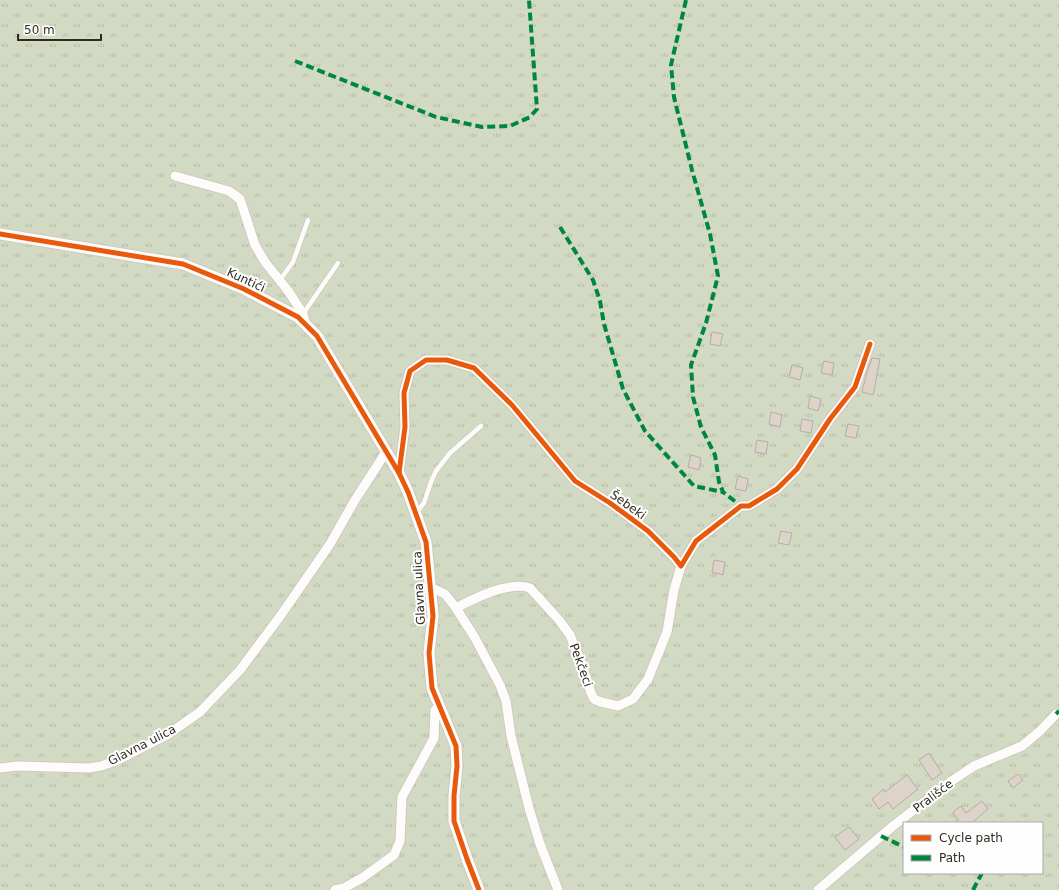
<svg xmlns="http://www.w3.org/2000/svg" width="1059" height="890" viewBox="0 0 1059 890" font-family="'DejaVu Sans',sans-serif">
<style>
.park{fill:url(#park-tufts);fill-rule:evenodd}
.building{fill:#ddd3c9;stroke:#b6ada4}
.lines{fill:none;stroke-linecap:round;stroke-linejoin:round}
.service-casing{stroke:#d0c9bd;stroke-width:6}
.minor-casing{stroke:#d0c9bd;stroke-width:11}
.tertiary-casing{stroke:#d0c9bd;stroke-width:13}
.service{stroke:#fefcfa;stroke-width:4.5}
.minor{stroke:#fefcfa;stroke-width:9}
.tertiary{stroke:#fefcfa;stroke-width:11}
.quiet{stroke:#00873e;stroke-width:4;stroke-dasharray:8 4;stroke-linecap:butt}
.cycleway-casing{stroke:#fefefe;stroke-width:8}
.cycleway{stroke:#e8590c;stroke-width:5}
.labels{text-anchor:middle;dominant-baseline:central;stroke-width:4;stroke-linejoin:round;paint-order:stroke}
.street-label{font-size:12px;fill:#312a1f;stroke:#fefefe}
</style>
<defs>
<pattern id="park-tufts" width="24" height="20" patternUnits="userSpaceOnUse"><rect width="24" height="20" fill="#d2dac4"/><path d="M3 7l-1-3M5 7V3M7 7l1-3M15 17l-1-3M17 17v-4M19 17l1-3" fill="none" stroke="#b5bba8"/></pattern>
</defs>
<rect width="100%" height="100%" fill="#f6ede0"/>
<path class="park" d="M0,0H1059V890H0ZM904,823H1042V873H904Z"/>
<g class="building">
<polygon points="712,332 723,334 720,346 710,344"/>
<polygon points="872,358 880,359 873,395 862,392 867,372"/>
<polygon points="824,361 834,363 832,375 821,373"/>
<polygon points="792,365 803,368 800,380 789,377"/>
<polygon points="810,396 821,399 818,411 808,408"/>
<polygon points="771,412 782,415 780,427 769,424"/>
<polygon points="802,419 813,421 811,433 800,431"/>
<polygon points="848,424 859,426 856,438 845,436"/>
<polygon points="757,440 768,442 766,454 755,452"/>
<polygon points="691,455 701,458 699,470 688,467"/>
<polygon points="738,476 748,479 746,491 735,489"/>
<polygon points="781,531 792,533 789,545 778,543"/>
<polygon points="714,560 725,562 723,575 712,572"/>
<polygon points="929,753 942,773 932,780 919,760"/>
<polygon points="1018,774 1023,780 1013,788 1008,781"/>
<polygon points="907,775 918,789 893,809 888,802 879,809 872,799 884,789 885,792"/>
<polygon points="982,801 988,809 973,822 974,823 954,823 958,820 953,812 961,806 966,813"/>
<polygon points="849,827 859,839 845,850 835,837"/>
</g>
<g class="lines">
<g class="service-casing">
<g id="service">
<polyline points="280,280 293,262 308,220"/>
<polyline points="303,314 338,263"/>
<polyline points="416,513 424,503 431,482 436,471 450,453 481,426"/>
</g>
</g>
<g class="minor-casing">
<g id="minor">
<polyline points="175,176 229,191 240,199 255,245 265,262 289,292 303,314 306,325"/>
<polyline points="399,473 405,427 404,393 410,371 426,360 447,360 474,368 512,405 575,481 610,503 648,531 674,557 681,566 696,541 741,506 749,506 777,489 797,469 830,419 855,387 870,344"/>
<polyline points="430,587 445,594 456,608 475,638 500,685 506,701 511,736 529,808 540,844 558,890"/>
<path d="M456,608C475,598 508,581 530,588L559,620L570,635L583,667L591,693L594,699L601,702L618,706L633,699L648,679L667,632L674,590L681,566"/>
<polyline points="0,768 17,766 89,768 101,766 118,760 167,735 200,712 240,670 281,615 330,544 355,500 386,452"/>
<polyline points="335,890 344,888 362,878 394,855 400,841 402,797 434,738 435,710 439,707"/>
<polyline points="818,890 893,826 950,782 974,766 1022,746 1040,731 1056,714"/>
</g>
</g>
<g class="tertiary-casing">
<polyline id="tertiary" points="0,234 183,264 244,289 298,317 317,336 399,473 408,492 426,542 433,616 429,653 432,688 456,746 457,766 454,796 454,821 467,859 479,890"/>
</g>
<use href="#service" class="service"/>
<use href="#minor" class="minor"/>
<use href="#tertiary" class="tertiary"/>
<g class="quiet">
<polyline points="686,0 671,65 674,97 692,170 710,234 718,276 706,323 691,365 693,397 701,427 715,455 719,482 723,492 741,506"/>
<polyline points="295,61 436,117 482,127 510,126 530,117 537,109 529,0"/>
<polyline points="560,227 593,280 600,301 604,324 623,389 645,431 694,486 723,492"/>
<polyline points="1056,714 1059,711"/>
<polyline points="881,836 904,847"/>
<polyline points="973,890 982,873"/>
</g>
<g class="cycleway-casing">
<g id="cycleway">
<polyline points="0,234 183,264 244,289 298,317 317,336 399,473 408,492 426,542 433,616 429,653 432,688 456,746 457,766 454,796 454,821 467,859 479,890"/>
<polyline points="399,473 405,427 404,393 410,371 426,360 447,360 474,368 512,405 575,481 610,503 648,531 674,557 681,566 696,541 741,506 749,506 777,489 797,469 830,419 855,387 870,344"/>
</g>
</g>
<use href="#cycleway" class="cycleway"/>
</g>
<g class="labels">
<g class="street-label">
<text transform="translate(246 280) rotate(25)">Kuntići</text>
<text transform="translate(628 505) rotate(36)">Šebeki</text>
<text transform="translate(419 588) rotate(-93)">Glavna ulica</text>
<text transform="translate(581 665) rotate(70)">Pekčeci</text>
<text transform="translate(142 745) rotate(-27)">Glavna ulica</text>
<text transform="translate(933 796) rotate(-37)">Prališće</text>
</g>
</g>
<rect x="903" y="822" width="140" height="52" fill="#fefefe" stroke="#aca9a5"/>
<rect x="911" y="835" width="20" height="6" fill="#e8590c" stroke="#aca9a5"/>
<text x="939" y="842" font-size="12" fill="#312a1f">Cycle path</text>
<rect x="911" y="855" width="20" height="6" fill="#00873e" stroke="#aca9a5"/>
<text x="939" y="862" font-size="12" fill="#312a1f">Path</text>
<path d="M18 34v6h83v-6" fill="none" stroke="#312a1f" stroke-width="2"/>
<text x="24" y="34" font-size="12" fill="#312a1f" stroke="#fefefe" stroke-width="3" paint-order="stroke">50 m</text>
</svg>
